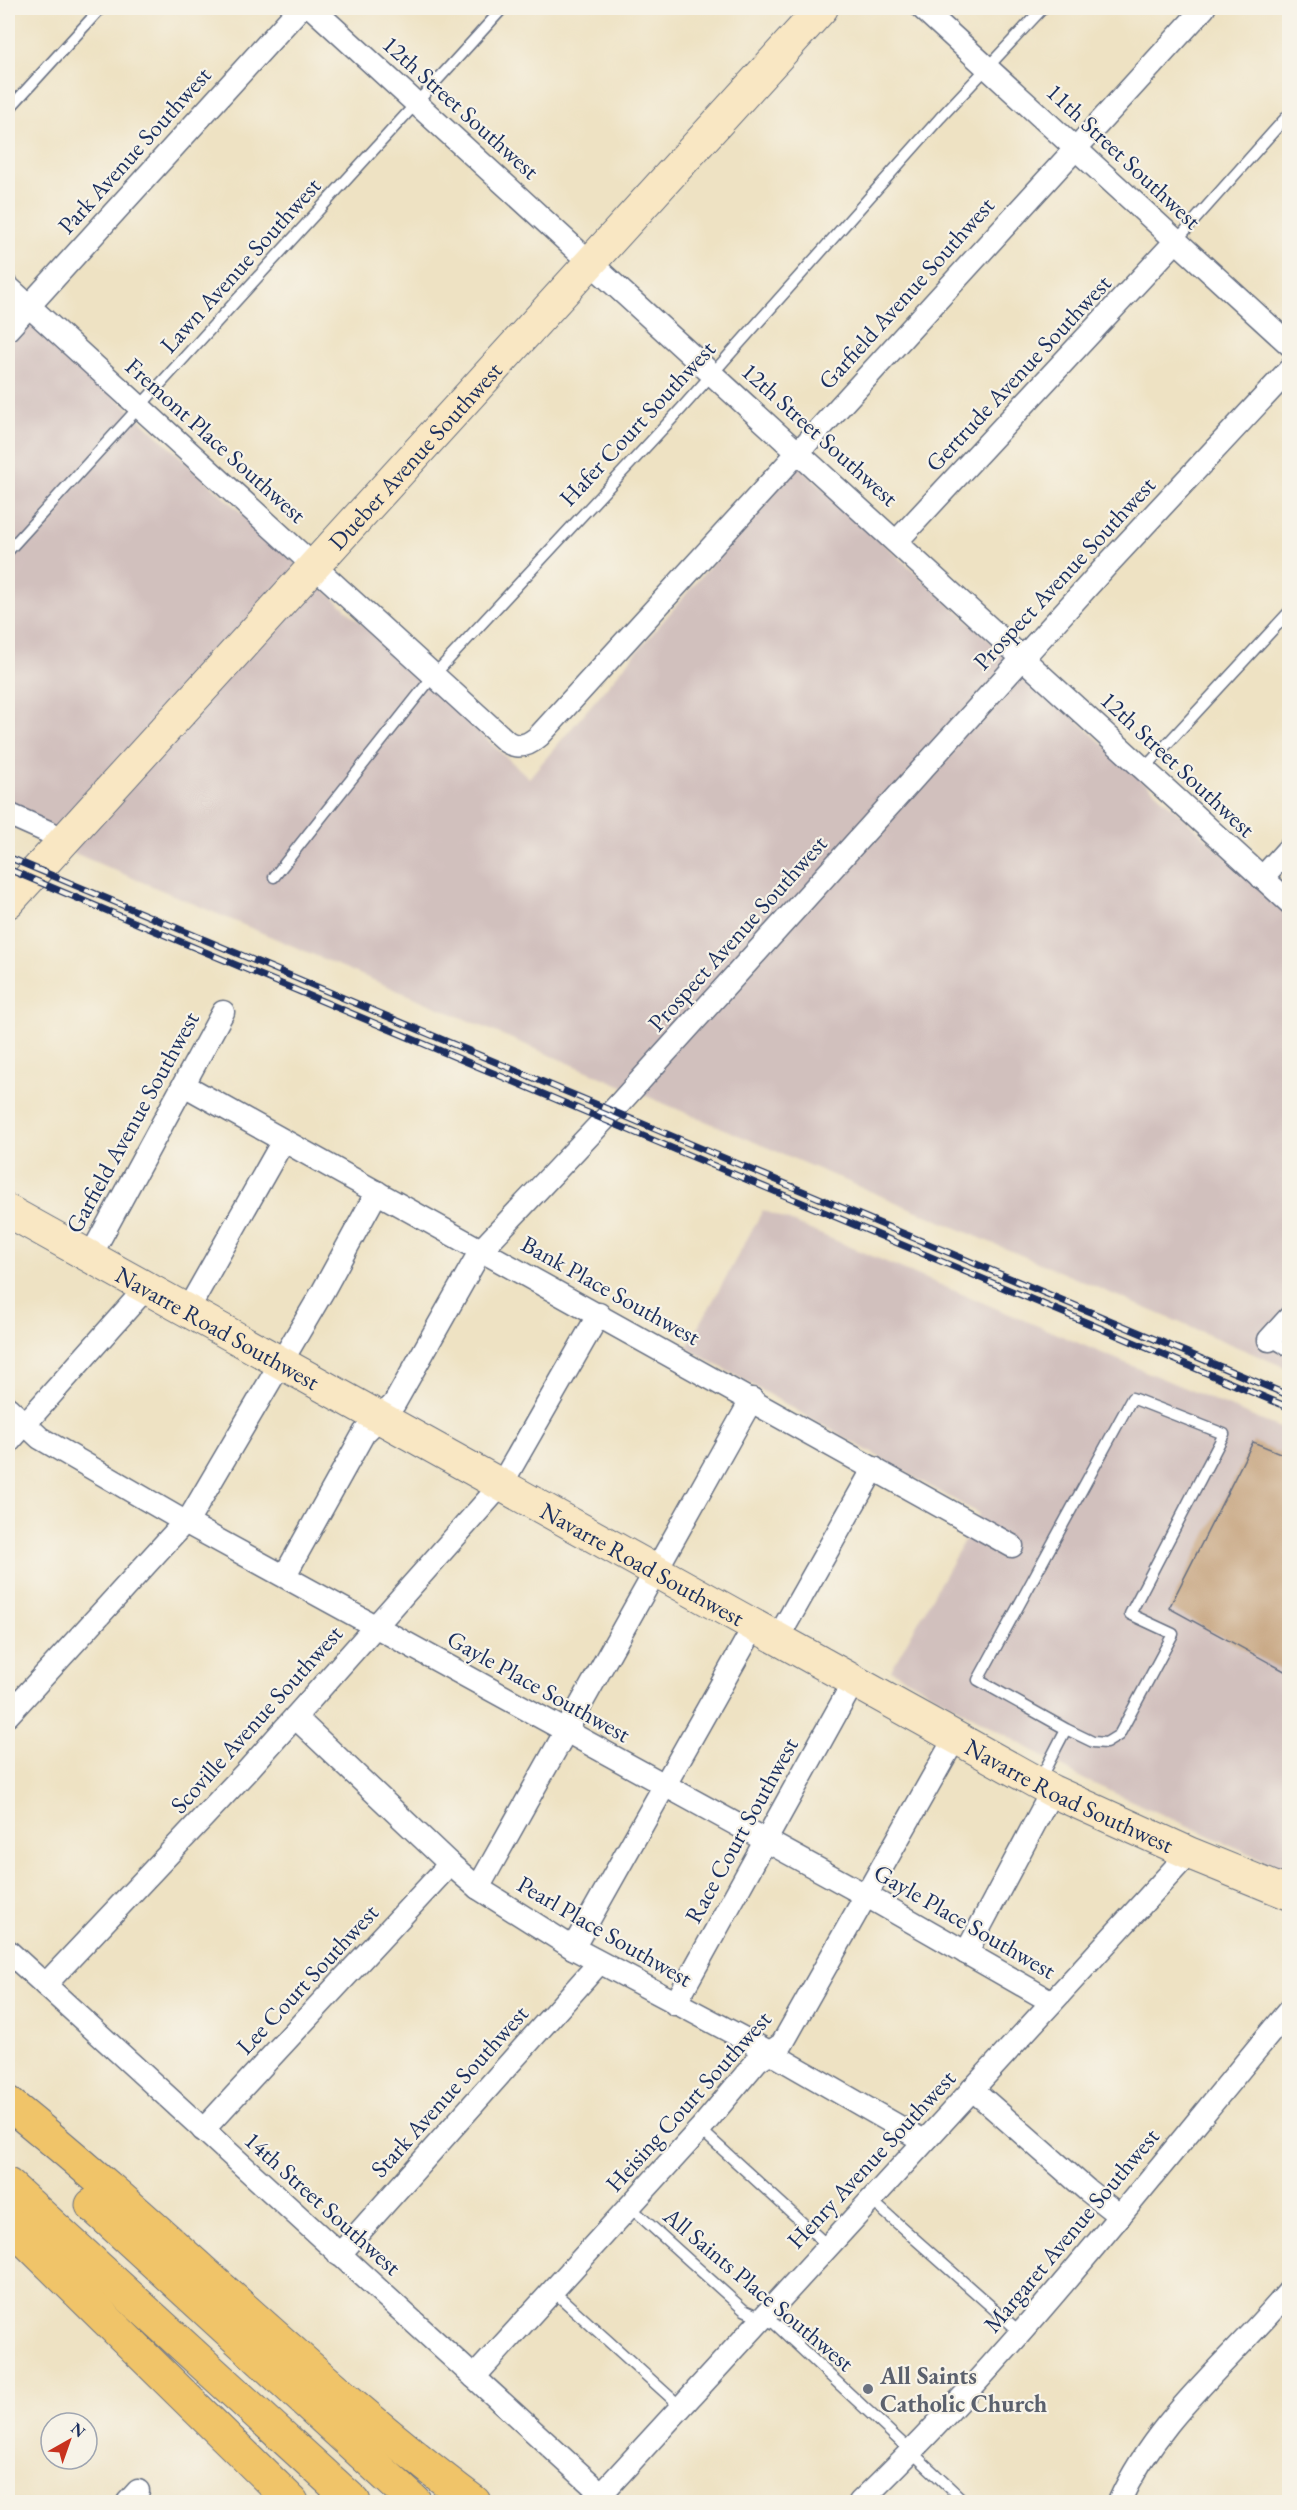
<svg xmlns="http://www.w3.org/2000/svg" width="1297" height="2510" viewBox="0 0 1297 2510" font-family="'EB Garamond',serif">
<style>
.industrial{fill:#d1c0bd}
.building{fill:#c6a480}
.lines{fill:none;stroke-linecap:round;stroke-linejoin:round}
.lane-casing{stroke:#656e81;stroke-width:13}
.street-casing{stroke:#656e81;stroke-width:25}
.secondary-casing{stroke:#656e81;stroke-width:34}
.highway-casing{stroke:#656e81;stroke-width:35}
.lane{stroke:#fff;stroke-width:10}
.street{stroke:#fff;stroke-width:22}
.secondary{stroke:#f9e7c3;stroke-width:32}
.highway{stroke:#f0c469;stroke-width:33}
.rail-casing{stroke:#1b2f5e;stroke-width:7}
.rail{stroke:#f7f3e8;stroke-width:4.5;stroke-dasharray:14;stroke-linecap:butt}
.worship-dot{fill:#6b7280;stroke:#f7f3e8;stroke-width:2}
.labels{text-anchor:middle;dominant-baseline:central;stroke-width:4.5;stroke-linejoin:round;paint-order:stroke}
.street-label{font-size:24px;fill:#1b2f5e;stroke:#f7f3e8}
.worship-label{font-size:24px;font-weight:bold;fill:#5b616d;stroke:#f7f3e8;text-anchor:start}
</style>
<rect width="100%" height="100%" fill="#f7f3e8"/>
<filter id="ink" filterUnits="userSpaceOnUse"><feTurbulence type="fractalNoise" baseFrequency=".0167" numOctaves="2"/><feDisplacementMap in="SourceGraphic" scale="12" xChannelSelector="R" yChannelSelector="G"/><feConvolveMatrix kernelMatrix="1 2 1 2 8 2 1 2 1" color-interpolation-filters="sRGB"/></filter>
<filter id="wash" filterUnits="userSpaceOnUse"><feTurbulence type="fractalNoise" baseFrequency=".008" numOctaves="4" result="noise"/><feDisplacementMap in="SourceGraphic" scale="24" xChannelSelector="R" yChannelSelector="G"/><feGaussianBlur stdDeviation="1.35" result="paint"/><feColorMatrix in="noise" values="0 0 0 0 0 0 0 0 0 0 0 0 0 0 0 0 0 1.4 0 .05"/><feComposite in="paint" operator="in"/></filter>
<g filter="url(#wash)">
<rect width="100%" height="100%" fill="#eee2c3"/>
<g class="industrial">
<polygon points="29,317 529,778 797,464 1289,914 1289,1369 8,825 8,342"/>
<polygon points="763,1210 1289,1432 1289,1871 1085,1780 891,1670 979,1514 687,1348"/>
</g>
<g id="blocks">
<polygon class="building" points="1253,1442 1290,1457 1290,1674 1169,1608"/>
</g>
</g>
<g filter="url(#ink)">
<use href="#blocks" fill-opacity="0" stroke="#656e81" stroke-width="1.5"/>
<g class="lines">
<g class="lane-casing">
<g id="lane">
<polyline points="8,110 101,8"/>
<polyline points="1176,241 1290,113"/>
<polyline points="8,551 503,8"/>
<polyline points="1144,769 1290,611"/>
<polyline points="274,877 434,675 681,409 940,118 1043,8"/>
<polyline points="1269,1340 1290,1352"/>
<polyline points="1039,1781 1066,1729 978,1680 1132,1398 1224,1434 1130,1614 1173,1634 1119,1735 1106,1743 1093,1742 1066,1729"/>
<polyline points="700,2129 828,2246"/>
<polyline points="871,2200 1021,2333"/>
<polyline points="629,2206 744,2310 775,2324 965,2502"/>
<polyline points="552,2290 681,2407"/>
</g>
</g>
<g class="street-casing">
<g id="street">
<polyline points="312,8 1290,903"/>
<polyline points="922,8 1290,345"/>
<path d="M8,287L507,742C519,749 529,745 539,736L1204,8"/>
<polyline points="8,329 300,8"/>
<polyline points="897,541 1176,241"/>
<polyline points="8,814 64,839"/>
<polyline points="1262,878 1290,847"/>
<polyline points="184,1085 1012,1546"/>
<polyline points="90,1257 223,1012"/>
<polyline points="187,1311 283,1141"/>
<polyline points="1269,1340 1290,1317"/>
<polyline points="8,1408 40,1438 185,1522 867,1896 1052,2002"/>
<polyline points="8,1443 146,1288"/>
<polyline points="285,1575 364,1433 394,1404 481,1250 619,1104 1107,565 1290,369"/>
<polyline points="778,1638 874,1468"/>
<polyline points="8,1715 192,1514 323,1291 377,1192"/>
<polyline points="295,1717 450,1864 478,1888 573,1948 771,2053 924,2141"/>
<polyline points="478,1888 752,1399"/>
<polyline points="573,1948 755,1625"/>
<polyline points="8,1951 602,2494"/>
<polyline points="966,1953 1052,1791"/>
<polyline points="45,1985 247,1771 501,1485 599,1314"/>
<polyline points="675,2004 854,1681"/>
<polyline points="972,2089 1087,2190 1120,2216"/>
<polyline points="203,2130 450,1864"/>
<polyline points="339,2255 599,1963"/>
<polyline points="474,2377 700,2129 757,2061 782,2044 955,1738"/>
<polyline points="128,2502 138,2491"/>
<polyline points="594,2502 1189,1853"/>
<path d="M860,2502C1017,2351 1150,2177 1290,2009"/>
<path d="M1119,2502C1157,2417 1231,2361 1290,2290"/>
</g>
</g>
<g class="secondary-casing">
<g id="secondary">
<path id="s1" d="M8,902L822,8"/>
<path id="s2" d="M8,1211L1052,1791L1189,1853L1290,1894"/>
</g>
</g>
<g class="highway-casing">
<g id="highway">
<path d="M8,2103C167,2231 310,2379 474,2502"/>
<polyline points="8,2185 354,2502"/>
<polyline points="92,2205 415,2502"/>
<polyline points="8,2223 292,2502"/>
</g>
</g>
<use href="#lane" class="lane"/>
<use href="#street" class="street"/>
<use href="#secondary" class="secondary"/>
<use href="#highway" class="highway"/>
<g class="rail-casing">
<g id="rail">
<polyline points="8,857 1290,1396"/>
<polyline points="8,869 1290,1408"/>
</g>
</g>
<use href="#rail" class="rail"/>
</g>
</g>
<circle class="worship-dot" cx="868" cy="2389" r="6"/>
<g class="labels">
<g class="street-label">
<text transform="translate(461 107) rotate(42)">12th Street Southwest</text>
<text transform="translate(134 150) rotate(-48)">Park Avenue Southwest</text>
<text transform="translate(1124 156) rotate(43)">11th Street Southwest</text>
<text transform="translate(240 265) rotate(-48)">Lawn Avenue Southwest</text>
<text transform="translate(906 293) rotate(-48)">Garfield Avenue Southwest</text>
<text transform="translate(1018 373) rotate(-47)">Gertrude Avenue Southwest</text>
<text transform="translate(637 423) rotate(-47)">Hafer Court Southwest</text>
<text transform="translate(820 434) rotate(42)">12th Street Southwest</text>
<text transform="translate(216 440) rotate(42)">Fremont Place Southwest</text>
<text stroke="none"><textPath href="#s1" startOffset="604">Dueber Avenue Southwest</textPath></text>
<text transform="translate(1064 573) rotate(-47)">Prospect Avenue Southwest</text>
<text transform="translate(1178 764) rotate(43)">12th Street Southwest</text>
<text transform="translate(737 933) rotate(-48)">Prospect Avenue Southwest</text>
<text transform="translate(132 1122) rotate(-61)">Garfield Avenue Southwest</text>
<text transform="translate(611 1290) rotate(29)">Bank Place Southwest</text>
<text stroke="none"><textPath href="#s2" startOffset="240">Navarre Road Southwest</textPath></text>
<text stroke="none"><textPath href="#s2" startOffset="726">Navarre Road Southwest</textPath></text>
<text transform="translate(539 1686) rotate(29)">Gayle Place Southwest</text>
<text transform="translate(256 1719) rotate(-48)">Scoville Avenue Southwest</text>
<text stroke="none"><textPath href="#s2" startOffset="1212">Navarre Road Southwest</textPath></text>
<text transform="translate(741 1830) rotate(-61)">Race Court Southwest</text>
<text transform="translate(965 1921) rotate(30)">Gayle Place Southwest</text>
<text transform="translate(605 1931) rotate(30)">Pearl Place Southwest</text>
<text transform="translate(307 1979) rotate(-47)">Lee Court Southwest</text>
<text transform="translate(449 2091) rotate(-48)">Stark Avenue Southwest</text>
<text transform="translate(688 2101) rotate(-48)">Heising Court Southwest</text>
<text transform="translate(871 2159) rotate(-47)">Henry Avenue Southwest</text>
<text transform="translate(323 2203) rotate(42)">14th Street Southwest</text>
<text transform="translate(1071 2230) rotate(-50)">Margaret Avenue Southwest</text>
<text transform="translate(759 2289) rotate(40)">All Saints Place Southwest</text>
</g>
<g class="worship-label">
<text x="880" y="2375">All Saints<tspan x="880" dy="28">Catholic Church</tspan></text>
</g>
</g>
<rect width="1297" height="2510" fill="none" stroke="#f7f3e8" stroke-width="30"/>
<g transform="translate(69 2441) rotate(40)"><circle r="28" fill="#f7f3e8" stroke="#9fa5b1" stroke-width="1.5"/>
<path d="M0-4.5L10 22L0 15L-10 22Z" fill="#c8321e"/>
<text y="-9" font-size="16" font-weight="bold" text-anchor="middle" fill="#1b2f5e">N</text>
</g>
</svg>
